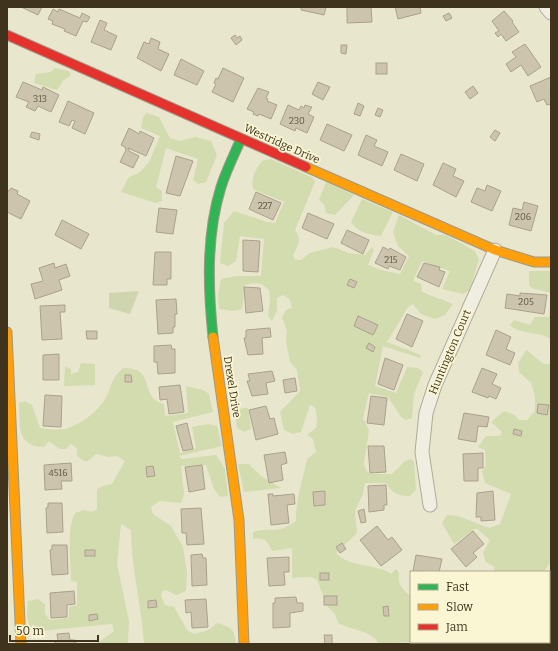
<svg xmlns="http://www.w3.org/2000/svg" width="558" height="651" viewBox="0 0 558 651" font-family="Bitter,serif">
<style>
.green{fill:#d3dcaf}
.cemetery{fill:#ced5af}
.building{fill:#cdc4ae;stroke:#aaa18c}
.lines{fill:none;stroke-linecap:round;stroke-linejoin:round}
.street-casing{stroke:#aeaa97;stroke-width:15}
.fast-casing{stroke:#9e9987;stroke-width:11}
.slow-casing{stroke:#9e9987;stroke-width:11}
.jam-casing{stroke:#9e9987;stroke-width:11}
.street{stroke:#f0eee1;stroke-width:13}
.fast{stroke:#30b455;stroke-width:9}
.slow{stroke:#ff9f0a;stroke-width:9}
.jam{stroke:#e5322d;stroke-width:9}
.labels{text-anchor:middle;dominant-baseline:central;stroke-width:3.5;stroke-linejoin:round;paint-order:stroke}
.number-label{font-size:9px;fill:#625741}
.street-label{font-size:11px;fill:#3f331d;stroke:#faf6d4}
</style>
<rect width="100%" height="100%" fill="#e9e6ce"/>
<g class="green">
<polygon points="55,68 69,71 71,75 63,81 57,90 34,83 36,74 51,72"/>
<polygon points="146,113 159,117 170,138 180,141 195,137 211,141 217,155 206,182 198,184 193,180 198,159 166,148 156,187 162,191 162,201 156,203 121,192 128,178 140,172 149,162 160,136 141,128 143,118"/>
<path d="M271,159L313,178L315,182L295,230C303,243 298,243 293,256L296,260H301L310,253L333,247L349,253L365,255L372,247L374,250L368,265L381,270L400,274L409,256L398,246L393,232L399,215L436,235H446L475,251L479,259L470,290L463,294L442,289L450,271L422,261L413,281L421,284L422,292L453,304L445,315L435,319L421,314L413,304L408,307L387,342L421,355L420,358L383,346L375,386L396,393L407,367L418,368L423,372L414,394L412,418L406,420L401,417L388,397L369,393L363,418L369,430L364,464L366,470L370,474H392L405,461L411,459L414,462L416,490L410,496C398,496 392,493 386,483H365L363,494L355,511L357,533L336,553C349,568 376,563 391,574L396,569L399,573C397,585 403,589 411,597V642H412L379,644C371,630 351,630 338,623L335,614L328,607L317,580L311,577L292,578V548L272,551C268,541 264,537 253,539V532C272,526 275,536 296,521C295,504 303,478 307,459L316,452L313,439L307,435L316,428L317,418L315,407L310,405L301,432L293,434L284,430L280,412L300,391L297,370L290,362L286,342L287,331L282,317L286,310L292,308L290,300L283,295L277,298V310L272,321L268,316L270,300L269,290C261,282 256,282 245,285L242,309L233,311L219,309L218,295L221,279L236,276H261L264,239L240,236L236,261L228,266L220,263L224,223L234,211L267,222L275,223L284,202L253,189C251,177 255,170 262,161Z"/>
<polygon points="326,182 354,195 335,215 326,213 324,204 319,200"/>
<path d="M362,199L393,212L381,236C369,235 358,232 351,222Z"/>
<polygon points="529,271 551,271 551,293 532,288 529,285"/>
<path d="M551,296V339C539,331 520,335 510,325L514,320L530,325L535,317H549Z"/>
<polygon points="526,350 544,364 551,364 551,561 544,572 493,572 495,567 486,562 483,553 490,540 476,528 454,544 442,523 447,515 458,516 489,528 500,524 511,494 485,483 482,471 486,465 485,450 478,447 486,436 500,436 502,432 491,422 504,411 515,415 519,420 527,420 535,411 535,397 531,383 519,372 518,363"/>
<polygon points="81,363 95,364 95,385 64,386 65,366 71,369 71,374 78,372"/>
<path d="M123,368C158,368 137,396 164,404L165,416L188,413L186,386L203,390L209,394L213,412L173,422L180,453L196,448L192,427L208,424L217,426L222,446L179,456L182,459L216,455L225,469L228,496L220,497L214,489L206,465L181,466L184,494L181,503L160,501L151,507L153,514L171,526L183,547L187,573L186,591L176,595L166,590L162,592L161,596L165,605L174,607L188,631L194,634L208,630L217,623C231,627 234,628 236,643L144,644C142,606 131,569 131,530L121,524L117,564L129,621L128,644H96L114,631L112,624L40,631L30,628L27,616L28,601L38,599L45,604V614L50,620L69,618V607L77,605V582L71,581C71,560 66,531 75,513L84,510L92,512L97,509V489L103,486L112,484L125,461L117,456L108,457L96,454L88,461H84L77,456V449L71,444L66,449H60L49,441L44,447C16,447 20,424 19,403L25,401L32,405L40,428C49,429 59,431 68,428C82,423 99,411 106,397C113,384 110,380 123,368Z"/>
<polygon points="244,408 248,408 251,429 244,432 237,428 234,410"/>
<polygon points="238,464 249,464 261,476 281,488 244,492"/>
</g>
<polygon class="cemetery" points="139,291 130,314 109,308 109,293"/>
<g class="building">
<polygon points="21,7 42,7 38,15"/>
<polygon points="301,7 326,7 324,15 301,10"/>
<polygon points="347,7 371,7 372,22 347,23"/>
<polygon points="395,7 420,7 421,13 398,19"/>
<polygon points="53,9 58,12 59,9 80,18 82,13 90,17 87,22 83,21 76,36 64,31 65,29 52,24 53,21 48,19"/>
<polygon points="504,11 513,21 512,22 519,32 506,41 501,34 498,37 495,33 499,31 492,21"/>
<polygon points="449,13 452,18 446,21 443,16"/>
<polygon points="100,20 107,23 104,30 117,36 111,50 91,42"/>
<polygon points="235,35 237,38 240,36 242,40 236,45 231,38"/>
<polygon points="151,38 160,42 158,49 169,54 161,71 137,58 144,42 149,44"/>
<polygon points="525,44 541,67 528,76 521,65 511,72 506,64 516,57 512,52"/>
<polygon points="341,45 347,45 346,54 341,53"/>
<polygon points="181,59 204,71 197,85 174,75"/>
<rect x="376" y="63" width="11" height="11"/>
<polygon points="223,68 244,78 233,102 212,92 216,84 214,83 216,78 218,79"/>
<polygon points="551,77 551,104 547,105 544,99 537,102 530,86"/>
<polygon points="23,82 42,90 43,87 59,95 51,112 38,106 35,111 26,107 29,102 16,97"/>
<polygon points="318,82 330,87 323,100 312,94"/>
<polygon points="473,86 478,93 470,99 465,92"/>
<polygon points="258,88 269,92 266,98 268,99 267,101 277,105 271,119 259,114 258,116 253,114 254,112 247,109"/>
<polygon points="68,101 94,113 85,134 72,128 75,121 72,120 69,126 59,122"/>
<polygon points="358,103 364,106 360,116 354,114"/>
<polygon points="288,105 299,110 301,106 304,108 305,105 312,107 308,114 314,117 307,133 296,128 295,131 280,124"/>
<polygon points="378,108 383,110 380,117 375,115"/>
<polygon points="327,124 352,135 344,151 320,140"/>
<polygon points="129,128 139,134 140,131 154,138 146,156 128,148 129,151 139,156 133,168 120,162 126,150 125,147 121,145"/>
<polygon points="495,130 500,133 495,141 490,137"/>
<polygon points="32,132 40,134 39,140 30,137"/>
<polygon points="366,135 377,140 374,146 388,152 382,166 358,155"/>
<polygon points="401,154 424,164 417,181 394,170"/>
<polygon points="176,156 193,161 180,196 166,193"/>
<polygon points="443,163 456,169 453,176 464,181 456,197 433,185"/>
<polygon points="487,185 501,191 492,211 471,202 477,188 485,191"/>
<polygon points="11,188 18,191 17,194 30,201 21,219 7,212 7,190 9,191"/>
<polygon points="256,192 281,203 273,220 249,209"/>
<polygon points="524,202 538,206 531,231 509,225 513,208 522,210"/>
<polygon points="159,208 177,210 173,234 156,232"/>
<polygon points="308,213 334,224 327,239 302,228"/>
<polygon points="62,220 89,234 81,249 55,235"/>
<polygon points="347,230 369,240 363,254 341,243"/>
<polygon points="243,240 260,241 258,272 243,271"/>
<polygon points="383,247 389,250 390,248 406,257 400,270 389,266 388,269 375,263"/>
<polygon points="155,252 171,252 171,279 167,279 167,285 153,285"/>
<polygon points="54,263 55,268 66,264 70,276 59,280 62,290 35,299 31,284 43,281 39,268"/>
<polygon points="424,263 440,267 439,270 445,272 439,287 417,277"/>
<polygon points="350,279 357,282 354,288 347,285"/>
<polygon points="244,287 260,288 263,311 246,313"/>
<polygon points="520,293 547,295 544,314 505,308 507,294 520,296"/>
<polygon points="176,299 177,314 175,314 175,327 173,327 173,333 158,334 156,300"/>
<polygon points="65,305 65,312 60,312 62,339 42,340 40,306"/>
<polygon points="407,314 423,321 412,347 396,339"/>
<polygon points="358,316 378,325 373,335 354,326"/>
<polygon points="270,328 271,337 262,338 263,354 248,355 244,338 246,338 246,330"/>
<polygon points="496,330 511,337 506,349 515,353 510,365 486,355"/>
<polygon points="86,331 97,331 97,339 87,339"/>
<polygon points="369,343 375,347 373,352 366,348"/>
<polygon points="171,345 172,349 175,349 175,373 158,374 157,362 154,362 154,346"/>
<polygon points="59,354 59,380 43,380 43,355"/>
<polygon points="385,358 403,365 394,390 378,384"/>
<polygon points="482,368 497,374 492,384 501,388 496,399 489,396 488,398 472,392"/>
<polygon points="272,371 275,381 266,383 268,394 252,396 247,381 250,381 248,374"/>
<polygon points="125,375 131,375 132,382 125,382"/>
<polygon points="295,378 297,391 285,393 283,380"/>
<polygon points="180,385 184,412 169,414 167,399 160,400 159,387"/>
<polygon points="45,395 62,396 61,427 43,426"/>
<polygon points="371,396 387,398 384,425 367,423"/>
<polygon points="538,404 549,405 547,415 537,413"/>
<polygon points="266,406 270,419 274,418 278,434 256,440 249,410"/>
<polygon points="464,413 489,417 487,427 478,426 476,442 458,439"/>
<polygon points="187,423 193,449 183,451 176,426"/>
<polygon points="514,429 522,431 521,436 513,434"/>
<polygon points="368,446 384,446 386,472 370,473"/>
<polygon points="285,452 287,463 281,465 283,480 269,483 264,455"/>
<polygon points="483,453 483,468 478,468 478,481 464,481 463,454"/>
<polygon points="71,463 72,481 61,481 62,489 45,490 44,465"/>
<polygon points="202,465 205,489 189,492 185,467"/>
<polygon points="153,466 155,476 147,477 146,467"/>
<polygon points="386,485 387,505 384,505 384,510 369,512 368,486"/>
<polygon points="325,491 325,505 314,506 313,492"/>
<polygon points="493,491 495,520 481,521 481,517 476,517 477,493"/>
<polygon points="268,494 273,494 273,496 294,494 295,504 287,505 289,523 271,525"/>
<polygon points="48,503 62,503 63,532 47,533 46,508 48,507"/>
<polygon points="201,508 204,544 187,545 186,533 182,533 181,509"/>
<polygon points="364,509 366,522 361,523 358,511"/>
<polygon points="377,526 388,540 392,537 402,550 381,566 360,540"/>
<polygon points="473,531 484,544 473,553 477,557 466,567 451,549"/>
<polygon points="342,543 346,549 340,553 336,547"/>
<polygon points="52,545 67,545 68,574 52,575 50,550 52,549"/>
<rect x="85" y="550" width="10" height="6"/>
<polygon points="202,554 203,558 206,558 207,585 192,586 191,555"/>
<polygon points="416,555 442,559 439,572 413,571"/>
<polygon points="289,557 289,572 284,572 285,585 269,586 267,558"/>
<rect x="320" y="573" width="9" height="7"/>
<polygon points="74,591 75,604 67,605 67,617 51,618 50,593"/>
<rect x="324" y="596" width="13" height="9"/>
<polygon points="296,597 297,603 303,603 303,611 290,613 290,627 273,628 273,603 275,603 275,598"/>
<polygon points="206,599 208,627 192,628 191,612 186,613 185,600"/>
<polygon points="156,600 157,607 148,608 148,601"/>
<polygon points="388,606 389,616 384,616 383,607"/>
<polygon points="97,614 98,619 89,621 89,615"/>
<polygon points="69,633 70,640 75,640 76,644 55,644 55,641 58,641 57,634"/>
<polygon points="324,635 332,635 332,644 325,644"/>
</g>
<g class="lines">
<g class="street-casing">
<g id="street">
<polyline points="546,7 551,13"/>
<polyline points="430,505 422,452 426,413 435,385 495,250"/>
</g>
</g>
<g class="fast-casing">
<path id="fast" d="M213,337C208,288 206,235 221,187C226,171 234,155 241,139"/>
</g>
<g class="slow-casing">
<g id="slow">
<polyline points="306,167 495,250 534,262 551,262"/>
<polyline points="7,332 21,644"/>
<polyline points="213,337 239,520 244,644"/>
</g>
</g>
<g class="jam-casing">
<polyline id="jam" points="7,35 306,167"/>
</g>
<use href="#street" class="street"/>
<use href="#fast" class="fast"/>
<use href="#slow" class="slow"/>
<use href="#jam" class="jam"/>
</g>
<g class="labels">
<g class="number-label">
<text x="40" y="99">313</text>
<text x="297" y="121">230</text>
<text x="265" y="206">227</text>
<text x="523" y="217">206</text>
<text x="391" y="260">215</text>
<text x="526" y="302">205</text>
<text x="58" y="473">4516</text>
</g>
<g class="street-label">
<text transform="translate(282 144) rotate(24)">Westridge Drive</text>
<text transform="translate(450 352) rotate(-67)">Huntington Court</text>
<text transform="translate(232 387) rotate(81)">Drexel Drive</text>
</g>
</g>
<rect width="558" height="651" fill="none" stroke="#3f331d" stroke-width="16"/>
<rect x="410" y="571" width="140" height="72" fill="#faf6d4" stroke="#afa88b"/>
<rect x="418" y="584" width="20" height="6" fill="#30b455" stroke="#afa88b"/>
<text x="446" y="591" font-size="12" fill="#3f331d">Fast</text>
<rect x="418" y="604" width="20" height="6" fill="#ff9f0a" stroke="#afa88b"/>
<text x="446" y="611" font-size="12" fill="#3f331d">Slow</text>
<rect x="418" y="624" width="20" height="6" fill="#e5322d" stroke="#afa88b"/>
<text x="446" y="631" font-size="12" fill="#3f331d">Jam</text>
<path d="M10 635v6h88v-6" fill="none" stroke="#3f331d" stroke-width="2"/>
<text x="16" y="635" font-size="12" fill="#3f331d" stroke="#faf6d4" stroke-width="3" paint-order="stroke">50 m</text>
</svg>
